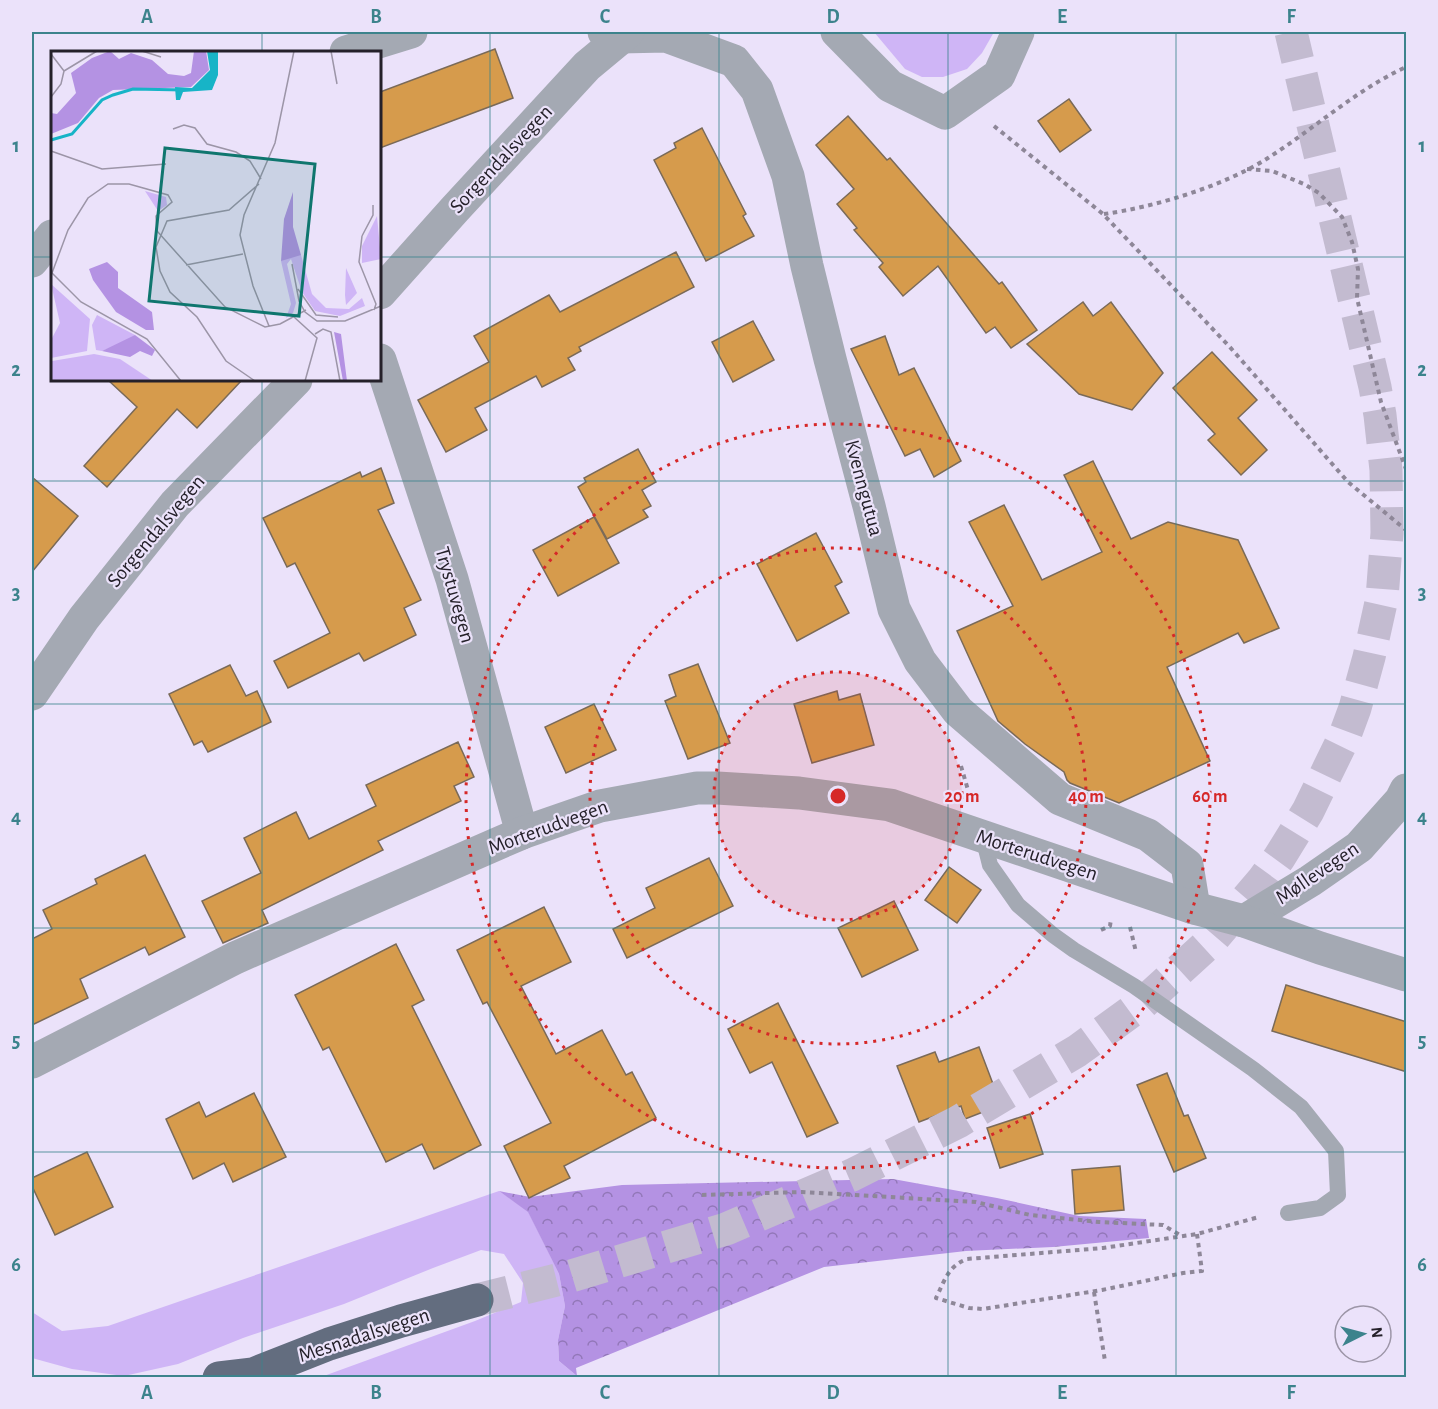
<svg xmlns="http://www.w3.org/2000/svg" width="1438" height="1409" viewBox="0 0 1438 1409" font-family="'Alegreya Sans',sans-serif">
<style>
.green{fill:#cfb5f6}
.forest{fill:url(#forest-crowns)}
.building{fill:#d69b4c;stroke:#7a6a58;stroke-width:1.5}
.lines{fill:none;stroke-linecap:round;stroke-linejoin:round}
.trunk-tunnel{stroke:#c3bbd0;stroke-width:33;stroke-dasharray:33 16;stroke-linecap:butt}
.path{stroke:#8e8798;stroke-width:4;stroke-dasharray:4.5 4.5;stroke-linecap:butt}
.service{stroke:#a4a9b3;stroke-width:16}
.minor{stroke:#a4a9b3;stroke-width:33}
.trunk{stroke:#636d7f;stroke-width:33}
.grid{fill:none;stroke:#3c838c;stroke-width:1.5;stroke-opacity:0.55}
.ring{fill:none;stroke:#d62828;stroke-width:3;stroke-dasharray:3 6}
.labels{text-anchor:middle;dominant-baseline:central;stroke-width:4.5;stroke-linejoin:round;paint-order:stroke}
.street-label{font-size:21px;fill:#25212a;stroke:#ebe2fa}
.inset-river{fill:none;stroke:#17b4c7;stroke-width:3}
.inset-road{fill:none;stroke:#9c95a7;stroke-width:1.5}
.view{fill:#0f766e;fill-opacity:0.15;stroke:#0f766e;stroke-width:3}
.inset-edge{fill:none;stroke:#25212a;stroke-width:3}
.centre{fill:#d62828;stroke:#ebe2fa;stroke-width:3}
.ring-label{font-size:18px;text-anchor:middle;font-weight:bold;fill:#d62828;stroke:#ebe2fa;stroke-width:4.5;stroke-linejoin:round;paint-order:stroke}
.neatline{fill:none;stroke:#3c838c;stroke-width:2}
.grid-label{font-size:20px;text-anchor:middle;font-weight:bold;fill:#3c838c}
</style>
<defs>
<pattern id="forest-crowns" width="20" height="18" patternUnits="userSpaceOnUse" patternTransform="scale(1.5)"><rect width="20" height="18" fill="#b492e3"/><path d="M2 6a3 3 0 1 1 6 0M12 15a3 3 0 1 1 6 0" fill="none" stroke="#9277b8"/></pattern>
</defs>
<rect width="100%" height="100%" fill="#ebe2fa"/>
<g class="green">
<polygon points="874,32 994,32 982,53 967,69 943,77 922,77 905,69"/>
<polygon points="499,1191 528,1211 559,1274 565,1306 558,1340 559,1361 577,1376 574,1378 321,1377 475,1321 521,1302 523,1283 504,1254 481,1250 433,1268 344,1304 243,1338 178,1364 124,1376 72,1369 32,1358 32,1312 62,1331 108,1326"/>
</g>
<polygon class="forest" points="893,1179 997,1198 1079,1216 1146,1219 1149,1238 1053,1247 966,1251 824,1267 576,1368 577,1376 559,1361 558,1340 565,1306 559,1274 528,1212 499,1191 530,1197 622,1185"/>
<g class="building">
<polygon points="495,49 513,98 380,148 380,92"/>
<polygon points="1069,99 1091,130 1060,152 1038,121"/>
<polygon points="848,116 887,160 890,158 999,284 1002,282 1037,330 1011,348 995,327 986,333 938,266 903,296 879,267 883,263 854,230 857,228 837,204 854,189 816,145"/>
<polygon points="702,128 746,214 743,216 754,236 706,261 654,160 676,148 674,143"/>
<polygon points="676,252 694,287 579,347 581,351 568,358 575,370 542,387 536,376 475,408 487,430 446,452 418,400 489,362 474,336 549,295 560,312"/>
<polygon points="1083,302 1093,316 1111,302 1163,373 1132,410 1079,394 1027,344"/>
<polygon points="753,321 774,360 733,382 712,342"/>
<polygon points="885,336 899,375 914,368 961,461 934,477 920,449 905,456 851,349"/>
<polygon points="1212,352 1257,400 1238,418 1267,450 1241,475 1208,440 1215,434 1173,388"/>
<polygon points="108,380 242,380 197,428 177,409 107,487 84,466 137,407"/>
<polygon points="638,449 656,482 642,490 651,506 643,510 648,517 607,539 578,487 586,482 584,478"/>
<polygon points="1093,461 1131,539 1168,522 1238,540 1279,628 1244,643 1238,633 1167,667 1210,761 1119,803 1070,783 1067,780 1064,772 1025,744 998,721 957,631 1013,606 969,522 1004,505 1042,580 1102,552 1064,475"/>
<polygon points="381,468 394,503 378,510 421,600 404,608 416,635 364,661 359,653 288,688 274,661 330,633 295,563 287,567 263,518 360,472 362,477"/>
<polygon points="32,477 78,516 32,572"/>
<polygon points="594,517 619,563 558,596 533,550"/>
<polygon points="816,533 842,582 835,586 849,613 797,641 757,564"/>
<polygon points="698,664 730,743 688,759 665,701 676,696 669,675"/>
<polygon points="230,665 246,696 257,691 271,722 208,752 202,741 194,745 169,694"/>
<polygon points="837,691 839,700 860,694 874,745 812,763 794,704"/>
<polygon points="594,704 616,750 566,773 545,727"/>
<polygon points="458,742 474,777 454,786 461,801 378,841 383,850 262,910 268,923 223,943 202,901 261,873 244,838 296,812 309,839 376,806 366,785"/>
<polygon points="145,855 185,937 149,955 145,947 80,979 88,998 32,1025 32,939 52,929 43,910 97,884 95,879"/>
<polygon points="709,858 733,906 627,958 613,929 655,908 646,888"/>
<polygon points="949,867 981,890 957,923 925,900"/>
<polygon points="894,901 918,950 862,977 838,928"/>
<polygon points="544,907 571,962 521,986 556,1054 602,1030 626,1075 632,1072 656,1118 564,1166 570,1178 529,1198 504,1146 551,1123 487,1002 483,1004 457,950"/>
<polygon points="396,944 424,1000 412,1006 481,1145 434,1169 422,1144 386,1162 329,1047 323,1050 295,995"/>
<polygon points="1286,985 1407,1022 1407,1072 1272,1031"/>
<polygon points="778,1003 838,1123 807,1137 772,1062 750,1073 728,1029"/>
<polygon points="979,1047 1001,1105 965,1119 961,1106 919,1122 897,1066 935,1052 939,1062"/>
<polygon points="1167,1073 1184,1116 1188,1115 1206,1158 1174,1172 1137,1085"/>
<polygon points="254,1093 286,1157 233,1182 224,1163 193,1179 166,1119 199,1102 206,1117"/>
<polygon points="1030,1114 1043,1154 1000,1168 987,1128"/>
<polygon points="87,1152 113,1207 55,1235 32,1186 32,1178"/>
<polygon points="1120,1166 1124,1210 1075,1214 1072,1170"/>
</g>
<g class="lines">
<polyline class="trunk-tunnel" points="477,1300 568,1277 726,1229 852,1175 958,1122 1077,1051 1143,1003 1210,942 1263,880 1279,858 1308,811 1345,735 1355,708 1369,657 1382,598 1387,533 1386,470 1380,415 1375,387 1291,32"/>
<g class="path">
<polyline points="994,126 1103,214 1229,346 1348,482 1406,530"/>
<polyline points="1247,169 1272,171 1304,184 1319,193 1342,217 1352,242 1358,269 1357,298 1381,402 1406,469"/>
<path d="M1104,214C1155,207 1224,186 1268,158C1315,128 1356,90 1406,67"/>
<polyline points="961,766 968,790"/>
<polyline points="1130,927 1136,952"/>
<polyline points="1101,930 1110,926 1111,919"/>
<polyline points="702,1195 802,1192 976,1202 1030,1215 1099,1222 1163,1225 1180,1235"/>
<path d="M1197,1234L1202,1271L1183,1273L1102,1290L983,1309L969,1308L936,1298C945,1280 948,1266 967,1259L1103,1248L1197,1234L1259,1217"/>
<polyline points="1094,1292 1105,1361"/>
</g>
<polyline class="service" points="983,837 990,865 1018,905 1053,935 1074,950 1134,986 1253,1069 1301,1107 1336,1151 1338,1195 1320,1208 1288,1213"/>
<g class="minor">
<polyline points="604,32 620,37 666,36 734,61 757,90 788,176 807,266 830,359 869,506 894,609 920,661 958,711 1060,799 1148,835 1187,865 1194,908"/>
<polyline points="837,32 890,86 945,113 999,75 1018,32"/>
<polyline points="346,52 411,32"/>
<polyline points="32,261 52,236"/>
<polyline points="380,293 455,209 587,66 628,32"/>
<polyline points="380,360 452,579 522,833"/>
<polyline points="32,694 84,618 175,504 296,380"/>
<polyline points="1244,921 1310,881 1359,847 1401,800 1406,790"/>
<polyline points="32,1062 235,958 522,833 600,806 697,788 717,788 799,793 890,805 1194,908 1244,921 1320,948 1406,975"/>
</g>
<polyline class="trunk" points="219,1378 253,1374 329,1344 401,1321 477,1300"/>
</g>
<path class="grid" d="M262,32V52M490,32V1378M719,32V1378M948,32V1378M1176,32V1378M32,257H52M380,257H1406M262,380V1378M32,481H1406M32,704H1406M32,928H1406M32,1152H1406"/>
<circle cx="838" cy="796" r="124" fill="#d62828" fill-opacity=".12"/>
<g class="ring">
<circle cx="838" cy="796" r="124"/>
<circle cx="838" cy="796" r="248"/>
<circle cx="838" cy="796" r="372"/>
</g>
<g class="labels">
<g class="street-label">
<text transform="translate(501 159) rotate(-47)">Sorgendalsvegen</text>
<text transform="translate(864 488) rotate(75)">Kvenngutua</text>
<text transform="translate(156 531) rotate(-50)">Sorgendalsvegen</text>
<text transform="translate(455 595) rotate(74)">Trystuvegen</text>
<text transform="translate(548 827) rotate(-20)">Morterudvegen</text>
<text transform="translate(1037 855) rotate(18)">Morterudvegen</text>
<text transform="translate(1317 873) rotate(-34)">Møllevegen</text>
<text transform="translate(364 1335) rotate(-18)">Mesnadalsvegen</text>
</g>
</g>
<g transform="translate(51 51)">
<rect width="330" height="330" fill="#ebe2fa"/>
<path d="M94,140L115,146L116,154L107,160ZM239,204H250L261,243L275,257L298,258L311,247L314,255L289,265L264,260L251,241L240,208L236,213L245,252L242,262L235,267L240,253L230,210ZM295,217L306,242L295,254L294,244ZM0,233L39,268L36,300L0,307V289L9,272ZM46,264L84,284L82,288L51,300L45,299L41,274Z" fill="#cfb5f6"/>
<path d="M59,0L68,8L80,2L101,9L117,23L133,25L140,22L143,0H155L158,19L140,36L62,39L48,47L27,72L0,83V62L6,63L25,42L20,22L41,7ZM242,141V176L250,204L230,210L233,168ZM56,211L67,221V237L101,261L103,279H95L65,261L42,229L38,218ZM283,281L290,283L296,330H292ZM84,284L104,299L101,305L89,300L79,306L51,300Z" fill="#b492e3"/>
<path d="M326,165L330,208L311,212V195ZM43,303L69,308L102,330H0L1,310Z" fill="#cfb5f6"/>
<path d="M156,0H167V24L161,39L132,41L129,49H125L124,36L141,37L159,19Z" fill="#17b4c7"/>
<path class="inset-river" d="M0,89L21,83L51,49L62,44L82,38L133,39"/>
<path class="inset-road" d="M91,0L110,6M280,0L286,33M0,3L13,20M13,20L46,0M0,46L10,33L13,20M122,78L133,74L144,77L156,93L185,101L199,110L210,128M0,100L51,118L115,113M311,185L322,164V154M311,185L308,211L325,253L323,259M241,213L248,250L254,261L266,270H294L330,255M135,214L192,203M0,221L30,251L96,288L130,330M1,222L17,179L37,147L57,133H78L117,144L121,151L105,165L106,180L174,256L214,276L229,273L255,259M247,238L265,264L287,266M243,266L266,287L254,330M218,275L202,235L189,184L193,164L224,92L243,0M264,283L272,278L280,281L289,330M204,330L175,310L146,266L119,241L109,220L105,196L116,170L178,159L208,133"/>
<path class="view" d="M114,97L264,113L248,265L98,250Z"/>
<rect width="330" height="330" class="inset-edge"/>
</g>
<circle cx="838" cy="796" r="9" class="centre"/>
<g class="ring-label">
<text x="962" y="802">20 m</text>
<text x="1086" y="802">40 m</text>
<text x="1210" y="802">60 m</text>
</g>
<rect width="1438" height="1409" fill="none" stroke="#ebe2fa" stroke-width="66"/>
<g transform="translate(1363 1334) rotate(84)"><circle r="28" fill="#ebe2fa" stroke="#9c95a7" stroke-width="1.5"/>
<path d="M0-4.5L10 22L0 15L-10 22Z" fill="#3c838c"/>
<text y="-9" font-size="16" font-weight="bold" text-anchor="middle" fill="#25212a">N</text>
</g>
<rect x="33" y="33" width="1372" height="1343" class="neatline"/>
<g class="grid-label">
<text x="147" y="23">A</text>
<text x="376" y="23">B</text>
<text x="605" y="23">C</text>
<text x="833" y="23">D</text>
<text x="1062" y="23">E</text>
<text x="1291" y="23">F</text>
<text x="16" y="152">1</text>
<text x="1422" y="152">1</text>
<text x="16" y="376">2</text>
<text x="1422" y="376">2</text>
<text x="16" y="599">3</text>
<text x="1422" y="599">3</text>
<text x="16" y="823">4</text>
<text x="1422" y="823">4</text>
<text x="16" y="1047">5</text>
<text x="1422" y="1047">5</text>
<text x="16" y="1271">6</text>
<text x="1422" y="1271">6</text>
<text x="147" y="1399">A</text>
<text x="376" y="1399">B</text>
<text x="605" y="1399">C</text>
<text x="833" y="1399">D</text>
<text x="1062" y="1399">E</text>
<text x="1291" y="1399">F</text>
</g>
</svg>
